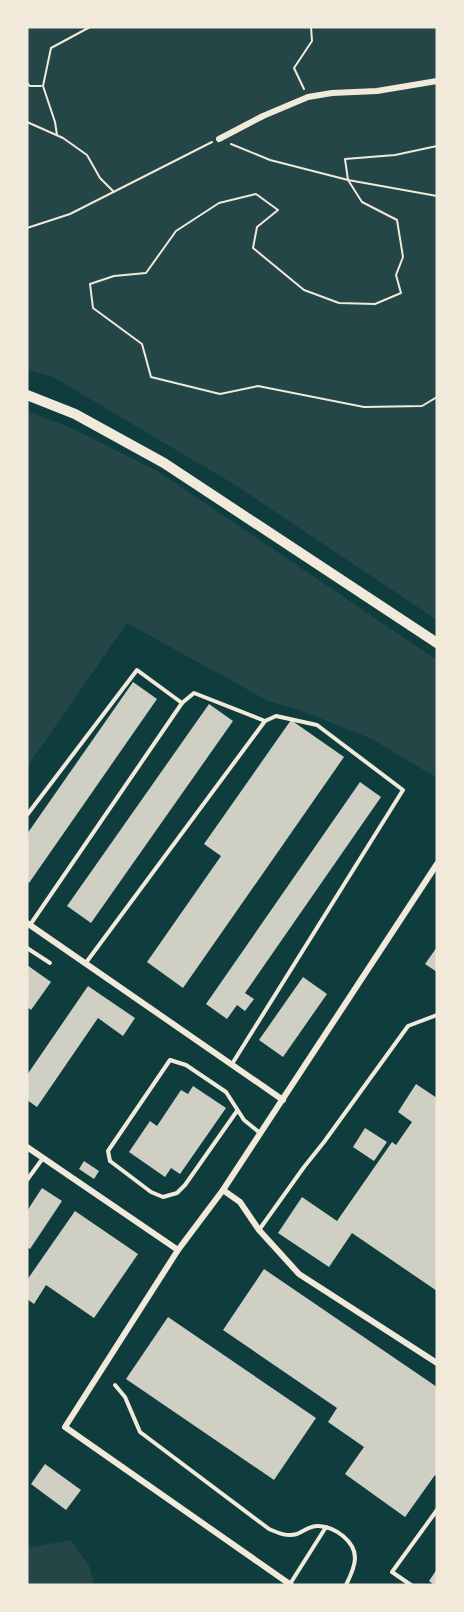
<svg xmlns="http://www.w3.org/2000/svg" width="464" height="1612" viewBox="0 0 464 1612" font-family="Mulish,sans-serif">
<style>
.green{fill:#244646}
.building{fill:#cfcfc3}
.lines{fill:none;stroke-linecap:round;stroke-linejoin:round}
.path{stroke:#f1e9da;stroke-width:2}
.service{stroke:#f1e9da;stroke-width:4}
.minor{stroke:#f1e9da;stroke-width:6}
.secondary{stroke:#f1e9da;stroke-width:10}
</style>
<rect width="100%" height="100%" fill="#0f3d3e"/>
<g class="green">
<polygon points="27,27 437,27 437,620 237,486 53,377 27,370"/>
<polygon points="27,411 69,427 159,472 437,660 437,778 372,739 297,709 268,701 127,623 27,767"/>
<polygon points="71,1540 89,1566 94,1585 27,1585 27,1548"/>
</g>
<g class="building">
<polygon points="133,682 157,699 29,883 27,881 27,834"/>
<polygon points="209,704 233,721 91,923 67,906"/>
<polygon points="291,720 344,757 183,988 147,962 221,856 204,844"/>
<polygon points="360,782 381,797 245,993 254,999 245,1011 237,1005 227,1019 206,1004"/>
<polygon points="437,947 437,972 425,964"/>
<polygon points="27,965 51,982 31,1010 27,1007"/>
<polygon points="303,977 327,994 283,1057 259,1040"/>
<polygon points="88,986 135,1018 123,1036 98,1018 37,1107 27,1100 27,1075"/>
<polygon points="416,1084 437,1098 437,1291 352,1233 329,1267 278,1233 302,1197 337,1221 392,1142 396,1145 412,1122 398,1112"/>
<polygon points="193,1086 226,1108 180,1174 171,1168 165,1177 129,1152 150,1121 157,1126 181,1090 188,1094"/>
<polygon points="365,1128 387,1142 374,1161 353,1147"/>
<polygon points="84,1161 99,1171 94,1179 79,1169"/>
<polygon points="42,1188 62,1201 30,1249 27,1247 27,1211"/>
<polygon points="75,1211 138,1254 94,1318 46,1285 34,1304 27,1299 27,1280"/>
<polygon points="264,1269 437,1387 437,1477 435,1475 405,1517 345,1474 364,1447 328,1422 337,1408 223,1330"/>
<polygon points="168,1317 316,1418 274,1480 126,1379"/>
<polygon points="45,1464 81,1490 66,1510 31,1484"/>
<polygon points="437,1569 437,1585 434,1585 429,1581"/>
</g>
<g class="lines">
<g class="path">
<polyline points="27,83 30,86 41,86"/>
<polyline points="304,89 294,68 312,41 311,27"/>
<polyline points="27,122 63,138 87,155 100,178 114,192"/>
<polyline points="57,135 55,122 43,86 51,48 90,27"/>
<polyline points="231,144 270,160 348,180 437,196"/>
<polyline points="437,146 395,155 345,159 348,180 362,202 397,220 403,257 396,275 401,293 375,304 339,303 304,290 253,248 257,227 278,210 256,194 219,203 176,231 146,273 114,276 90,284 93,308 142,344 151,377 220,394 258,386 364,407 422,406 437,397"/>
<polyline points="27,228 70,214 212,142"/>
</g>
<g class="service">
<polyline points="27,815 137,670 182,703 30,925"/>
<polyline points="27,948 50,963"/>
<polyline points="85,964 265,721 194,693 182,703"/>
<polyline points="232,1064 403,790 317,725 276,716 265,721"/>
<polyline points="237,1111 185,1185 177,1193 163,1197 151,1192 110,1161 108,1151 170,1060 186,1065 226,1092 244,1120 260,1133"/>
<polyline points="27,1180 43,1158"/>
<polyline points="259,1230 304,1167 324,1142 408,1026 437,1015"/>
<path d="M115,1385L125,1397L140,1432L269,1529C278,1533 287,1537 297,1534C305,1531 310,1525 319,1526C335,1527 355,1541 355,1558C355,1567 350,1577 346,1585"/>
<polyline points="290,1584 326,1527"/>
<polyline points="411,1585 392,1572 437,1510"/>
</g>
<g class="minor">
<polyline points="219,139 263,116 308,97 332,93 377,91 437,81"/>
<polyline points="27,923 283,1100"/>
<polyline points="27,1147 178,1250"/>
<polyline points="223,1190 240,1202 259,1230 299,1274 437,1363"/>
<polyline points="291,1585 65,1427 178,1250 223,1190 437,864"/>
</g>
<polyline class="secondary" points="27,395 75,414 164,463 437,643"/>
</g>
<rect width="464" height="1612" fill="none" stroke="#f1e9da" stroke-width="57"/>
</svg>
